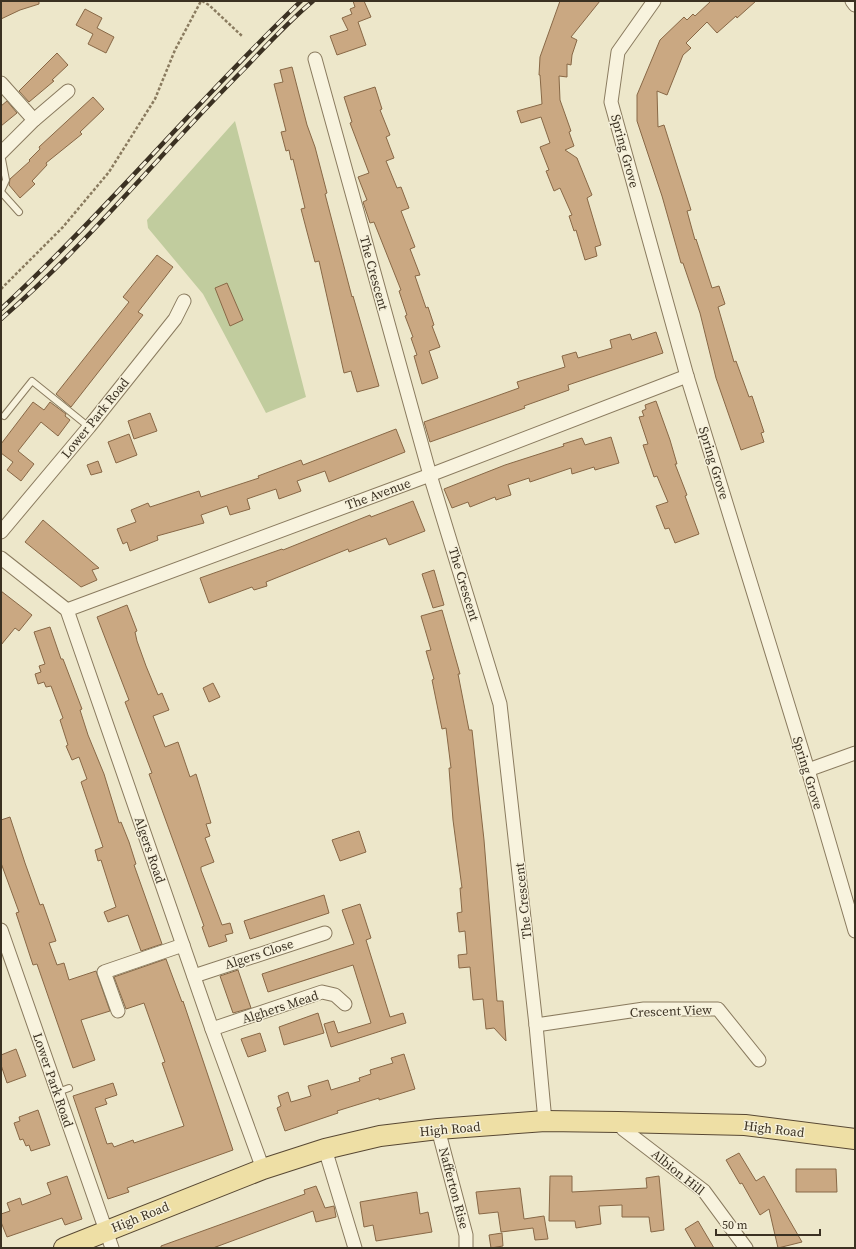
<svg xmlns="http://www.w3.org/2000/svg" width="856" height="1249" viewBox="0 0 856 1249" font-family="'Source Serif 4',serif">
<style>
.green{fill:#c1cc9e}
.building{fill:#caa882;stroke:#886846}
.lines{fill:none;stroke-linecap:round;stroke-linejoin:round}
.service-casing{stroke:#8a7b5f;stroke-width:8}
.minor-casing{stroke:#8a7b5f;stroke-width:15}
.primary-casing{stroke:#584833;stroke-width:22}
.path{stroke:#8a7b5f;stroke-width:2.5;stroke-dasharray:3 2;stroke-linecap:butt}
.service{stroke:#f8f3de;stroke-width:6}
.minor{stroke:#f8f3de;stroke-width:13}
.primary{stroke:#eedfa5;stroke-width:20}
.rail-casing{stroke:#3b3122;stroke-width:4.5}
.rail{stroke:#f5f0da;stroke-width:3;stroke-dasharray:9;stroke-linecap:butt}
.labels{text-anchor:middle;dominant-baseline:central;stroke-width:3;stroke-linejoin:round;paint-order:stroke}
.street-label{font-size:13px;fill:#3b3122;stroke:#f5f0da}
</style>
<rect width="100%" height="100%" fill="#ede7ca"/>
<polygon class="green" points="235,121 306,397 266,413 203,294 148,228 147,220"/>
<g class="building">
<polygon points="1,1 39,1 39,4 20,10 1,19"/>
<polygon points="353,1 364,1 371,17 358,22 366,45 337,55 330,36 348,30 342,18 352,14 350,9 355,7"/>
<polygon points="560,1 600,1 571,37 577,40 572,55 571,65 567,64 567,77 559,76 560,100 571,131 569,132 574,146 565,150 577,158 592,195 587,198 601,245 595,247 597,256 585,260 576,230 574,231 569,216 572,215 560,188 554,191 546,171 549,170 540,147 550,143 541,117 521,123 517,111 542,104 540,75 539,75 540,57"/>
<polygon points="711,1 756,1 737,18 736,16 717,33 707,22 686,43 691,48 683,55 667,95 657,91 658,127 664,125 691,210 687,211 695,240 696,239 712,288 719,286 725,304 718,307 734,362 736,361 749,397 752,396 764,432 761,433 764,442 741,450 716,378 700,313 683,263 681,263 662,196 637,121 637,95 660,40 684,17 687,20 693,14 695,16"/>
<polygon points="85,9 102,18 97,28 114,37 106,53 88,44 93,34 76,25"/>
<polygon points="57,53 68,65 52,80 54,81 29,102 19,91"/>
<polygon points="292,67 307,125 315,147 327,193 325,194 352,297 353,296 379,386 357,392 351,371 344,373 319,261 315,262 301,209 305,208 293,159 291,160 289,150 286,151 281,132 286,131 274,84 283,82 280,70"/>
<polygon points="375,87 382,109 380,110 390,135 386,137 394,158 386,161 397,188 401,187 409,208 401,211 415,247 410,249 420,275 415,276 426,308 428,307 434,325 432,326 440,347 429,351 438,378 422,384 414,356 417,355 411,338 413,337 405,316 407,315 399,291 401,290 374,222 370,223 363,202 367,200 358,177 369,173 350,123 352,122 344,97"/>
<polygon points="93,97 104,109 80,132 82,134 46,163 47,165 32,181 35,184 20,198 9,185 10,179 30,161 29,160 40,149 39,147"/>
<polygon points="7,101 17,113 1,126 1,106"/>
<polygon points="157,255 173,267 138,312 143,315 71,407 56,394 129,302 123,297"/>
<polygon points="227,283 243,320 230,326 215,288"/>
<polygon points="656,332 663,353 568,385 569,390 524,406 525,408 430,442 424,422 519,388 517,382 565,367 562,356 576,352 578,358 612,348 610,340 630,334 632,340"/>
<polygon points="656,401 670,440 677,464 675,464 687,495 685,496 699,534 675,543 669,528 665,529 656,506 668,502 657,476 654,477 643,445 648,444 639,417 644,416 642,411 646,409 645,405"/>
<polygon points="33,402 44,410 50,402 66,414 65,416 70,420 58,436 41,422 18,451 34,464 21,481 7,470 13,462 1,453 1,444"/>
<polygon points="150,413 157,431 134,439 128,421"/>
<polygon points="396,429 405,452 329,482 325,471 297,481 301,491 279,499 276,489 247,499 250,509 230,515 227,506 201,515 204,523 157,536 158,540 130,551 127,542 123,544 117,529 136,522 131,510 148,503 150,507 199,491 201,497 259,478 258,476 301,460 303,465"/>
<polygon points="129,434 137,455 116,463 108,442"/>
<polygon points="611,437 619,463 595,470 594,467 572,474 571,468 530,482 529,478 508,485 511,495 496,500 495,497 470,507 468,502 452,508 444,489 505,465 564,446 563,444 582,438 585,445"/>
<polygon points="98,461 102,472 91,475 87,465"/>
<polygon points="413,501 425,531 389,545 386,538 349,552 348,549 266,582 267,586 254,590 252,587 209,603 200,578 282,549 283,550 370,515 371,517"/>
<polygon points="43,520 99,568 92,570 97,580 81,587 25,542"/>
<polygon points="434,570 444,605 433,608 422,574"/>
<polygon points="1,591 32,615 19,631 15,628 1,645"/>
<polygon points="127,605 137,631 135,632 137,641 146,666 158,695 162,693 169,710 153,716 165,747 178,742 190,777 196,774 211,823 206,824 210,836 205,838 214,862 201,867 201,870 222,925 230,923 233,933 225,935 227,941 209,947 202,927 204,926 149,774 152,773 125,702 129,700 97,617"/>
<polygon points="442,610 460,674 458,674 469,730 472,730 484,840 497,1001 503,1001 506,1041 494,1028 486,1029 483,999 473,1000 470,967 459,968 458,955 467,954 465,931 459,932 457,913 462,912 460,888 462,888 453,820 449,768 451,768 446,728 442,729 432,680 434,679 426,651 431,650 421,616"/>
<polygon points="50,627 61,659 63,659 82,709 80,710 88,735 104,774 119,823 121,822 129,842 136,864 134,865 162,944 141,951 128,915 108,922 104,912 116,907 101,860 98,861 95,850 103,847 81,782 87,779 79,757 72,760 66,746 68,745 60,720 63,718 51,686 46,687 44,682 38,684 35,674 41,672 39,666 45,664 34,632"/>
<polygon points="213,683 220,697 209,702 203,688"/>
<polygon points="10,817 25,863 40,905 43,904 56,941 49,943 57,965 64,963 69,980 96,971 110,1011 81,1020 95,1060 73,1068 37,964 33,965 16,913 19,912 1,863 1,820"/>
<polygon points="359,831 366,852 340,861 332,840"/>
<polygon points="324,895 329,913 250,939 244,921"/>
<polygon points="360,904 371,938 366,940 390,1017 403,1013 406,1023 331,1047 324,1024 334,1021 338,1033 371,1023 353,965 268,992 262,974 354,944 342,910"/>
<polygon points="166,959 182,1002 183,1001 233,1150 127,1188 129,1192 108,1199 73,1096 113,1083 117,1095 105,1099 107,1104 95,1108 107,1144 112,1143 114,1147 133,1140 134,1143 184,1126 162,1063 165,1062 144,1003 126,1009 114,977"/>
<polygon points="238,970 251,1008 233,1013 220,976"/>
<polygon points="318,1013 324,1033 284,1045 279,1027"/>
<polygon points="260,1033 266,1051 248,1057 241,1039"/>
<polygon points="16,1049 26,1076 7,1083 1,1065 1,1055"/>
<polygon points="404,1054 415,1089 379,1100 379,1098 337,1111 338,1113 285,1131 277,1108 281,1106 278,1096 288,1092 291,1102 311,1096 308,1086 328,1080 331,1090 360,1081 359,1078 371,1074 370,1070 393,1063 391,1058"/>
<polygon points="38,1110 50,1145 31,1151 29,1145 26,1146 23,1139 20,1140 14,1123 20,1121 19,1117"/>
<polygon points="739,1153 756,1181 764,1176 802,1242 778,1248 769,1209 760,1215 742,1183 740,1184 726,1160"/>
<polygon points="796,1169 836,1169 837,1192 796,1192"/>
<polygon points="67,1176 82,1219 65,1225 62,1218 7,1237 1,1222 1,1214 10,1211 7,1203 20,1198 22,1205 51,1194 47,1183"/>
<polygon points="550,1176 572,1176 572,1192 647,1188 646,1178 659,1176 664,1230 651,1232 649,1217 622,1217 622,1205 599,1206 601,1224 576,1228 575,1221 549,1221"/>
<polygon points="316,1186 325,1208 334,1206 336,1217 316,1222 313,1211 213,1248 161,1248 161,1246 305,1194 304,1190"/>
<polygon points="520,1188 524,1219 544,1216 548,1239 535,1240 533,1228 501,1232 498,1212 479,1214 476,1192"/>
<polygon points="417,1192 420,1214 428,1212 432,1232 376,1241 373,1225 364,1227 360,1202"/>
<polygon points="698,1221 714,1248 696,1248 685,1229"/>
<polygon points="502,1233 503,1246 491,1248 489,1235"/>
</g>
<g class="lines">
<g class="service-casing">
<g id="service">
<polyline points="1,154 6,180 1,191"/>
<polyline points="1,192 19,212"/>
<polyline points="4,416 32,381 89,427"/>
<polyline points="58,1092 69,1088"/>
</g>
</g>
<g class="minor-casing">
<g id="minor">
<polyline points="654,1 618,52 611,102 687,376 808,770 855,931"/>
<polyline points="852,1 855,5"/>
<polyline points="315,59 430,475 500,704 536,1025 545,1121"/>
<polyline points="1,83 34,120"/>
<polyline points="1,153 34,120 68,91"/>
<polyline points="1,532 89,427 175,319 184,301"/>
<polyline points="1,558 67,610 212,1029 263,1169"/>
<polyline points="67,610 430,475 687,376"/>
<polyline points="808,770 855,753"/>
<polyline points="1,930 112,1248"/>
<polyline points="194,976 325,933"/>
<polyline points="118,1011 104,972 183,945"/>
<polyline points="536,1025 644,1009 718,1009 759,1060"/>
<polyline points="212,1029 322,992 335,995 345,1004"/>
<polyline points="618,1122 623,1129 704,1191 746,1248"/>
<polyline points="438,1129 466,1235 466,1248"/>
<polyline points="325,1149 355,1248"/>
</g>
</g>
<g class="primary-casing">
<polyline id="primary" points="64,1248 263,1169 325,1149 380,1136 438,1129 545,1121 618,1122 745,1125 855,1139"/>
</g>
<g class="path">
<polyline points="202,1 209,5 242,36"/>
<polyline points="1,289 63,227 109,172 155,99 175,50 201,1"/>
</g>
<use href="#service" class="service"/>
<use href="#minor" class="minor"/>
<use href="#primary" class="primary"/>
<g class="rail-casing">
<g id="rail">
<path d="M1,309C106,211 198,100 301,1"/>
<path d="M1,319C90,242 163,150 246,67C267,45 289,21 313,1"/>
</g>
</g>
<use href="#rail" class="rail"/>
</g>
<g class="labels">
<g class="street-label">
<text transform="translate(625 151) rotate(75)">Spring Grove</text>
<text transform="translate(374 273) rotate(75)">The Crescent</text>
<text transform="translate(95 418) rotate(-51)">Lower Park Road</text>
<text transform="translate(714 463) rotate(73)">Spring Grove</text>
<text transform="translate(378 494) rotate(-20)">The Avenue</text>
<text transform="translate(464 584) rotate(73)">The Crescent</text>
<text transform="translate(808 773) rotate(73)">Spring Grove</text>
<text transform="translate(150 850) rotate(71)">Algers Road</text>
<text transform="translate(523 901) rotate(-96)">The Crescent</text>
<text transform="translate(259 954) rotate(-18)">Algers Close</text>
<text transform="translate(280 1007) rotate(-18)">Alghers Mead</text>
<text transform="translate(671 1011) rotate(-2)">Crescent View</text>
<text transform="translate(53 1080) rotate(71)">Lower Park Road</text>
<text transform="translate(450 1129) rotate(-5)">High Road</text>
<text transform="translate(774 1129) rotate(7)">High Road</text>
<text transform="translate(678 1172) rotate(39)">Albion Hill</text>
<text transform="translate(454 1188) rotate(75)">Nafferton Rise</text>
<text transform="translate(140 1217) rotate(-22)">High Road</text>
</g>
</g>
<rect width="856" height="1249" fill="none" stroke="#3b3122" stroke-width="4"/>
<path d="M716 1229v6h104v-6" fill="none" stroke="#3b3122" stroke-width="2"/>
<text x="722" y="1229" font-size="12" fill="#3b3122" stroke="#f5f0da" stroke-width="3" paint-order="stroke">50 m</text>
</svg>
